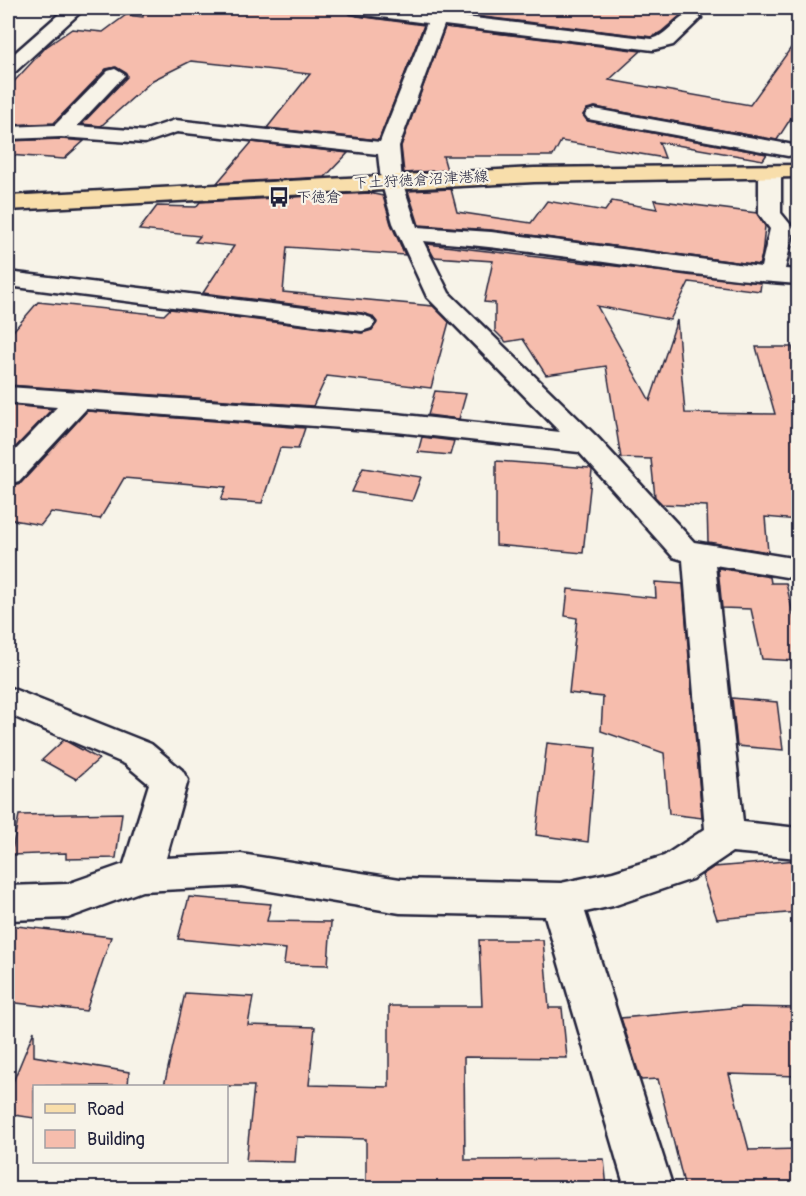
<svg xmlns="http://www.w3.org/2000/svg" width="806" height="1196" viewBox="0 0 806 1196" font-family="Pangolin,'Klee One',sans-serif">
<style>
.building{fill:#f6bdad;stroke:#22223b;stroke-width:1.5}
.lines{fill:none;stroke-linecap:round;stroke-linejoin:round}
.minor-casing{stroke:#22223b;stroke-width:5}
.major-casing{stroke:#22223b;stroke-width:5}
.minor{fill:#f7f3e8;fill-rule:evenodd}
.major{fill:#f8deab;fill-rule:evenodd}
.labels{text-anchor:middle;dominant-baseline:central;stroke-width:4.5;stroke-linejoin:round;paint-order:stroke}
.far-street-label{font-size:15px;fill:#22223b;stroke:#f7f3e8}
.far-poi-label{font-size:15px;fill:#22223b;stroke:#f7f3e8;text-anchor:start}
</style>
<rect width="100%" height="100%" fill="#f7f3e8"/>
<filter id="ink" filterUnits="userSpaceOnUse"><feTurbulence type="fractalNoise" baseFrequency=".0167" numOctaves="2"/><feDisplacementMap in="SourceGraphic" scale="12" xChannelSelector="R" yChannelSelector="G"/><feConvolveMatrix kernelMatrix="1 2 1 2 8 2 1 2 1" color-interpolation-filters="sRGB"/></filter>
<g filter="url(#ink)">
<g class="building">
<polygon points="144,8 319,8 348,11 357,16 424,25 379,140 267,128 310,74 191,61 153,80 101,126 82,124 127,77 126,73 116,67 106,69 54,123 8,125 8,88 46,47 72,29 103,32 126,15 143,17"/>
<polygon points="452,8 689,8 661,32 652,37 451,13"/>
<polygon points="445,27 641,51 609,80 750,105 798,38 798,107 777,140 595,107 587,109 583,115 588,121 767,154 763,160 659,142 665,158 561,141 553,156 443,156 447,170 404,173 401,146"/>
<polygon points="61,139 84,141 64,159 8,155 8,141"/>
<polygon points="252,142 348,153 325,177 217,183"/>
<polygon points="451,189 457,212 531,223 547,201 605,211 612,201 657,209 654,200 757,213 765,226 762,255 759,265 491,230 419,225 408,191"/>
<polygon points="369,193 383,196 391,224 405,255 287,247 283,292 433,306 449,322 431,388 327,376 313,406 8,385 8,337 38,302 164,315 170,309 362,333 372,330 377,322 372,316 362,313 203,293 234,246 195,242 200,236 139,230 157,206 196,207 200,202"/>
<polygon points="427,244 761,283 760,291 689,282 670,320 597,306 650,401 677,320 685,413 775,414 756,347 792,347 798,369 798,520 765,517 768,552 708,542 707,506 662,504 655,497 651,459 621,458 606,366 546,375 523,339 506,342 495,331 495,303 484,302 493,261 434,257"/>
<polygon points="435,391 466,394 459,419 428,415"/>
<polygon points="8,405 52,409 8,455"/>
<polygon points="87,411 305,428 298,449 280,448 262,503 221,500 226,487 124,478 100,519 51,512 41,525 8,519 8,486 21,483"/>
<polygon points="422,437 454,441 450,455 418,452"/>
<polygon points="496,461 590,468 592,470 583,553 496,545"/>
<polygon points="363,468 421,477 412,501 352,492"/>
<polygon points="718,568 770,577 771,583 786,583 798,635 798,661 762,659 751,609 722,608"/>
<polygon points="655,582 683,584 702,818 669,814 664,753 601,731 603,697 569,693 577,618 565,616 568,589 656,598"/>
<polygon points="732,698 777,702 783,750 737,746"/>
<polygon points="64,740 99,759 76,779 42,760"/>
<polygon points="547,743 596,748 588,842 536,835"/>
<polygon points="122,813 116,858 66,859 66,853 11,855 19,815"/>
<polygon points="798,860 798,912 717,919 702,875 714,867"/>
<polygon points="189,897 271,904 267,921 331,922 328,965 284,964 286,949 178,939"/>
<polygon points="8,925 111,937 86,1011 8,1002"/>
<polygon points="479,940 543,940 549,1008 562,1008 567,1058 464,1057 465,1160 604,1159 607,1188 366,1188 366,1139 297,1137 295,1162 246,1161 254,1086 164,1086 185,993 253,997 248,1025 315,1027 309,1085 389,1087 389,1006 482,1006"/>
<polygon points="742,1007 798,1008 798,1076 729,1074 749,1150 798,1149 798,1184 685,1188 658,1079 641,1080 621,1018"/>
<polygon points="34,1031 34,1056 129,1072 128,1086 34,1086 34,1118 8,1114 8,1094"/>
</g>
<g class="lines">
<g class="minor-casing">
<g id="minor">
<polygon points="66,8 85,8 15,72 8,74 8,59"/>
<path d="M349,8H388L431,13L434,8H450L448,15L652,39C668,35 676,17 692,13L701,18L673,45L653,50L444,25L399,146L402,181L417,227L491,232L761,267L770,229L759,214V171L762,166H778L781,171V213L794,229L785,269L798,270V284C672,276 549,250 423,241L449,293L598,438L694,542L798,559V579L715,565L743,822L798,828V858L732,852L692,879L613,906L585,912L673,1188H625L545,916L400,913L241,886L142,891L68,918L8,920V886L67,884L124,864L149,784L125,764L8,714V687L151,744L182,770L188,780L166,858L241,854L400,879L561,883L613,872L664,856L705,829L683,560L673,557L579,452L396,432L86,409L19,481L8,484V458L57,407L8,403V387L396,414L560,432L427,297L393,223L381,181L378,154L177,132L145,143L61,137L8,139V127L55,125L108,71L115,69L125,75L77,126L143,131L175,120L380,142L427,23L357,14L351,13Z"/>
<polygon points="595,109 788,144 795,146 798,150 795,154 788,156 588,119 585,115 588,111"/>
<polygon points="8,272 362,315 371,318 375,323 371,328 362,331 8,286"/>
</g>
</g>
<g class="major-casing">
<polygon id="major" points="798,165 798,177 534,182 8,210 8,196 534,168"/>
</g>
<use href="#minor" class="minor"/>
<use href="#major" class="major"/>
</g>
</g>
<defs>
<g id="bus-bare" transform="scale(1.62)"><path d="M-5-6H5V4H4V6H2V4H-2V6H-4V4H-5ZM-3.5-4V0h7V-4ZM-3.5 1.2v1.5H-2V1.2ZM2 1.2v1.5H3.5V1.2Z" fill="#22223b" stroke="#f7f3e8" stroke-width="2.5" paint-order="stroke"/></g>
</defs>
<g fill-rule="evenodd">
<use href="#bus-bare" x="279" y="197"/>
</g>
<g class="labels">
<g class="far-street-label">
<text transform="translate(421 180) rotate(-3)">下土狩徳倉沼津港線</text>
</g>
<g class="far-poi-label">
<text x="296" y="197">下徳倉</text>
</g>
</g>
<rect width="806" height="1196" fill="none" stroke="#f7f3e8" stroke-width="30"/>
<rect x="15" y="15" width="776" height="1166" fill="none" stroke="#22223b" stroke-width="2" filter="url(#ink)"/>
<rect x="33" y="1085" width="195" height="78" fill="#f7f3e8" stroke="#a29fa3" stroke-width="1.5"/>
<rect x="45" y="1104" width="30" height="9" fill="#f8deab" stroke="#a29fa3" stroke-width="1.5"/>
<text x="87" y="1115" font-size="18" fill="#22223b">Road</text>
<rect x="45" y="1130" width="30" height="18" fill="#f6bdad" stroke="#a29fa3" stroke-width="1.5"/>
<text x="87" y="1145" font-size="18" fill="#22223b">Building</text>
</svg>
